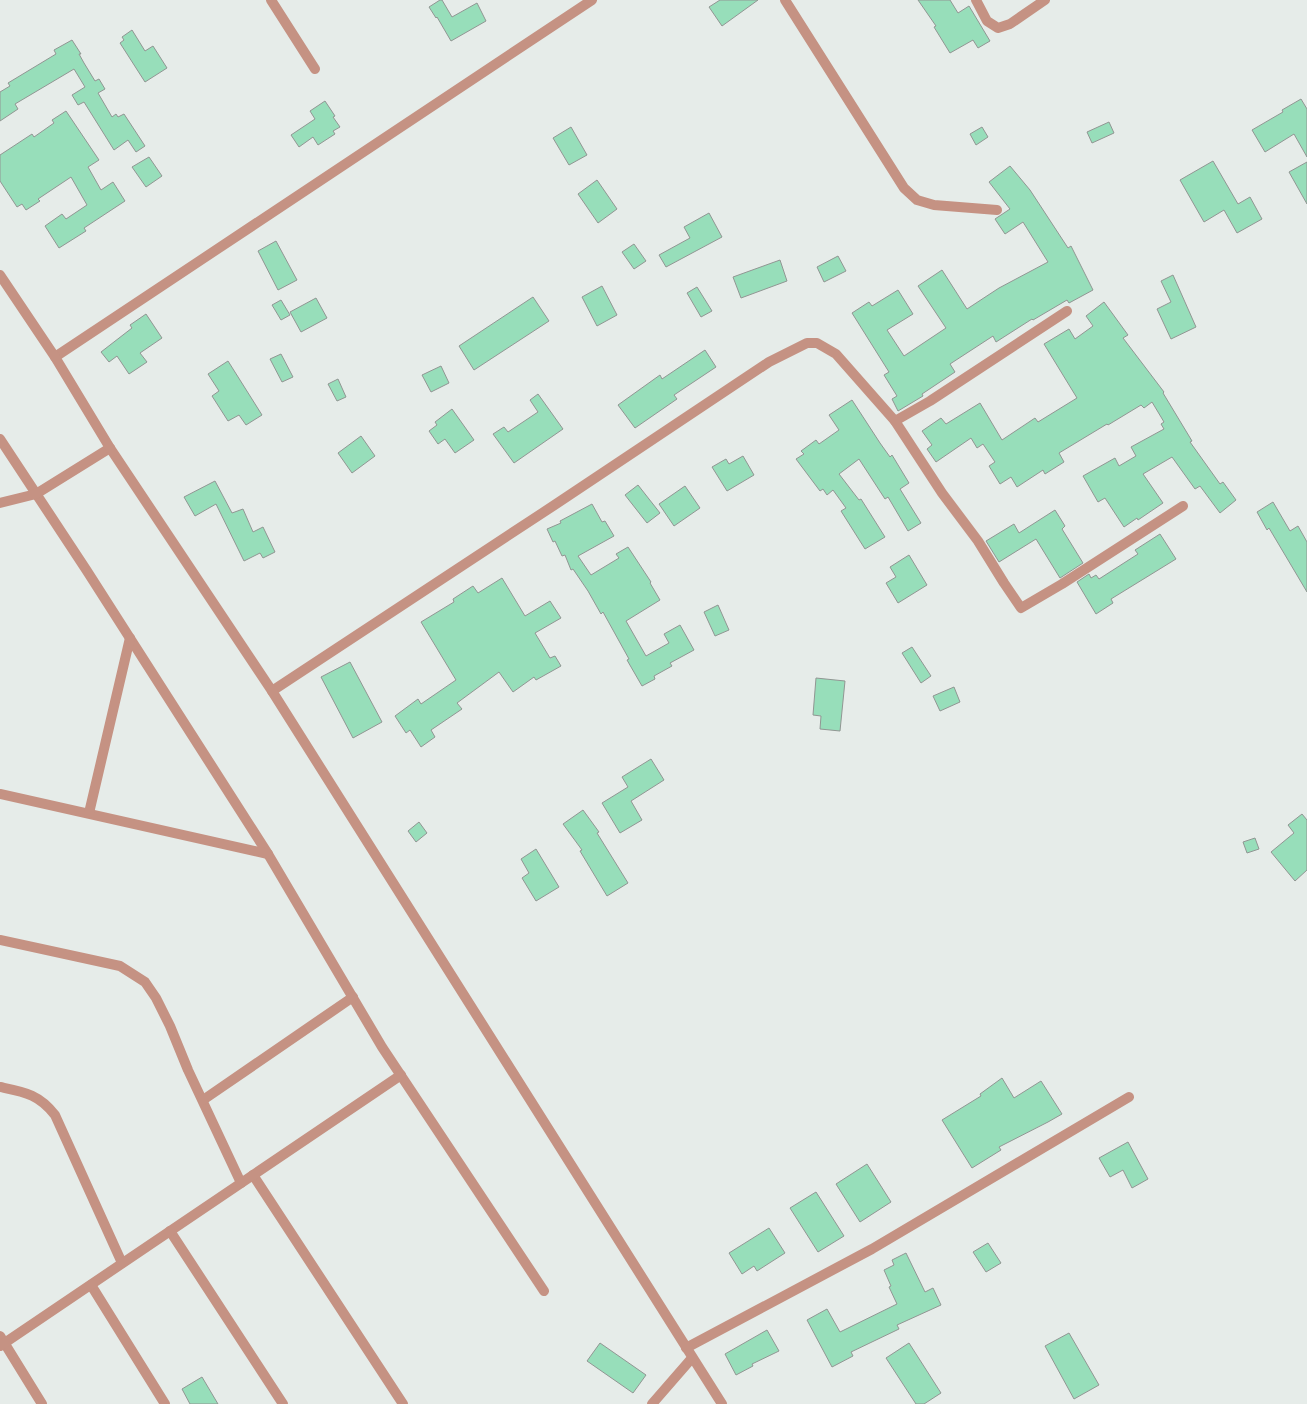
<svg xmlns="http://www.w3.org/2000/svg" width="1307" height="1404" viewBox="0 0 1307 1404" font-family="'Source Serif 4',serif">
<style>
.building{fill:#97deba;stroke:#919693}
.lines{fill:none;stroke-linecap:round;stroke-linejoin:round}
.minor{stroke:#c59283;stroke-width:10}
.tertiary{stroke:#c59283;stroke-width:10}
</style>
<rect width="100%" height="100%" fill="#e6ece9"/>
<g class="building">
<polygon points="440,0 442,0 452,17 477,3 486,21 451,41 437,17 436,18 429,7"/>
<polygon points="720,0 758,0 722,26 709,7"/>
<polygon points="918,0 950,0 958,13 969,6 990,41 978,48 973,40 950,53 934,27 936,26"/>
<polygon points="132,30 145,51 153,46 167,68 145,82 120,43 124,40 122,37"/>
<polygon points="72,40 81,54 79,54 84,63 95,81 99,79 105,89 98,93 112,117 116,114 118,117 124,114 145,146 136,152 128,140 114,150 84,102 78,105 72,95 85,87 74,69 15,104 18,109 0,121 0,92 10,86 8,83 56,54 54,50"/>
<polygon points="1301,99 1307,109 1307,157 1294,134 1265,152 1252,130 1283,112 1282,110"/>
<polygon points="325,101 335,116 333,117 340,127 333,131 335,134 318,145 313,137 299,147 291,135 315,119 310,111"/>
<polygon points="66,111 99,160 88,167 101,190 113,182 125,201 84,228 86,231 59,248 45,226 62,214 66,219 87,205 71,177 38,199 40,201 26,210 22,204 17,207 0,181 0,155 32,134 34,137 54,123 52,120"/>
<polygon points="1109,122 1114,133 1092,143 1087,132"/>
<polygon points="571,127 587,155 569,165 553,138"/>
<polygon points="982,127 988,137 976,145 970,134"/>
<polygon points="149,157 162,176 146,187 132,167"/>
<polygon points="1213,161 1238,204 1250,197 1262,219 1237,233 1224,210 1204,222 1180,180"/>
<polygon points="1307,162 1307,204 1289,172"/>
<polygon points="1010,166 1030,190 1068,248 1071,246 1093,290 1069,303 1067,300 1033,320 1032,319 996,342 993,336 950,364 955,372 922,394 923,396 898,411 892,399 897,396 884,375 889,372 852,313 869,302 872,306 898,290 913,314 887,330 904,356 946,328 918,286 942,270 967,309 999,288 1048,262 1023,222 1005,234 995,219 1010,209 989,182"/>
<polygon points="597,180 617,209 598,223 578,194"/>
<polygon points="709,213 722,237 666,267 659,255 690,238 684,227"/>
<polygon points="276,241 297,280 278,290 258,251"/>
<polygon points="634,244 646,261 634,269 622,252"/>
<polygon points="838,256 846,271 824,282 817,267"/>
<polygon points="780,260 787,281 741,298 733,277"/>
<polygon points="1173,275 1196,327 1171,339 1157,309 1171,302 1161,281"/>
<polygon points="602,286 617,315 597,326 582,297"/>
<polygon points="697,287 712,311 701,317 687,293"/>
<polygon points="533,297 549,321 474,370 459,346"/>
<polygon points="316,298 327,318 301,332 290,312"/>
<polygon points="281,300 290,315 281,320 272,305"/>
<polygon points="1104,302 1128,335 1123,338 1164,392 1163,393 1192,441 1190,442 1220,484 1223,482 1236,500 1220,513 1200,486 1195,489 1172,457 1143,474 1163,503 1138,520 1137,518 1124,527 1105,498 1098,502 1083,476 1115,458 1119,466 1136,456 1131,447 1164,429 1161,424 1164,422 1152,402 1144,408 1141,405 1108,425 1107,424 1059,453 1064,462 1045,474 1043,470 1017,487 1011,477 1000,484 989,466 995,462 983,444 977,448 971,438 936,462 927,449 932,445 922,431 941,418 946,424 980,403 1002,440 1035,418 1038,422 1077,398 1044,344 1069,329 1075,339 1093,326 1086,316"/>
<polygon points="146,314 162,338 140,353 147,362 129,374 117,356 109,362 101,352 132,328 130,325"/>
<polygon points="705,350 716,367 674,395 677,399 635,428 618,405 660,375 662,379"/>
<polygon points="281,354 293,377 282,382 270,359"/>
<polygon points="228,361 262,415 246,425 239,415 228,421 212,396 219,391 208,374"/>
<polygon points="441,366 449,383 431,392 422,375"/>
<polygon points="338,379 346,397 337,401 328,384"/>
<polygon points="538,394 563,429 514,463 493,434 504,427 508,432 538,412 530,400"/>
<polygon points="852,400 880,443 890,457 892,455 909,483 900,489 921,523 908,531 888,497 885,499 859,459 839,474 859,500 861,499 885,537 865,549 841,511 846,508 833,490 827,495 823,489 820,491 796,459 804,454 801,451 816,440 819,444 839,430 829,415"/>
<polygon points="452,409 474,440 455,453 445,439 438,444 429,431 437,425 435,422"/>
<polygon points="361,436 375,456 352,473 338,453"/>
<polygon points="743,456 754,475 727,491 712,467 726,459 729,464"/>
<polygon points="215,481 232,513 243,509 253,532 263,527 275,552 263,558 260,553 244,561 216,504 195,516 184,497"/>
<polygon points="638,485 660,513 647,523 625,495"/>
<polygon points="685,486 700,508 674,526 659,504"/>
<polygon points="1273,502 1290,531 1298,526 1307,542 1307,592 1269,528 1267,530 1257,512"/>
<polygon points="592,504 602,522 605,521 614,536 578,556 591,575 619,558 616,554 628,547 651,582 650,583 660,600 626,621 646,656 669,643 664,634 680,625 694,650 670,663 672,666 654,676 655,679 642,686 627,660 629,659 603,612 601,614 588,591 573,569 571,570 565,555 562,556 555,541 553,542 547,529 561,523 560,521"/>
<polygon points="1055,510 1065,526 1062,529 1083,563 1060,578 1036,539 999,562 986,541 1014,524 1019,533"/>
<polygon points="1160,534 1176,559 1111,599 1113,603 1096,614 1077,582 1089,574 1091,578 1096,575 1099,579 1138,554 1135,550"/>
<polygon points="909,555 927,585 898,603 886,583 896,577 890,567"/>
<polygon points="502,578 525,616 550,601 561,618 535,633 550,658 555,656 561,666 536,680 534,677 513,692 499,672 457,703 462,709 431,730 435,737 421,747 410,730 406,733 395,716 418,699 421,704 456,680 421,622 454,602 453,599 473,586 478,593"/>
<polygon points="718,605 729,630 715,636 704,612"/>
<polygon points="912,647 931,676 921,683 902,653"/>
<polygon points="350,662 382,722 353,738 321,677"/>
<polygon points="816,678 845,681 840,731 820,729 821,716 813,715"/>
<polygon points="954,687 960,702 940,711 933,696"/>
<polygon points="651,759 664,780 631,801 642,820 620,833 602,803 628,787 622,777"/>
<polygon points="583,810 599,832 597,833 628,883 607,896 580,851 582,850 563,824"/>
<polygon points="1302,814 1307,820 1307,870 1295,881 1271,852 1294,833 1288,825"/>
<polygon points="419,822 427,833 416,842 408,831"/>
<polygon points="1255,838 1259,849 1247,853 1243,842"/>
<polygon points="536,849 559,887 536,901 522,878 529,873 521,859"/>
<polygon points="1002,1078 1014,1098 1041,1081 1062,1114 1048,1122 999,1147 1001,1150 972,1168 942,1120 981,1096 980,1094"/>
<polygon points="1128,1142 1148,1179 1132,1188 1123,1170 1110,1177 1099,1158"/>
<polygon points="867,1164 891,1202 860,1222 836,1184"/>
<polygon points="816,1192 844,1236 818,1252 790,1208"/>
<polygon points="769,1228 785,1253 757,1271 754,1266 742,1274 729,1253"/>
<polygon points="988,1243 1001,1263 986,1272 973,1252"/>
<polygon points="906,1253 925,1292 933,1288 941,1305 897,1325 899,1329 851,1352 853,1356 832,1367 807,1320 827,1309 840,1332 897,1304 889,1287 891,1286 884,1270 894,1265 892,1260"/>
<polygon points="767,1330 779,1351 752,1364 753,1366 736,1375 725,1354"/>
<polygon points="1069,1333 1099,1385 1074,1399 1045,1346"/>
<polygon points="600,1343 646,1375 633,1393 587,1361"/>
<polygon points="909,1343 941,1393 924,1404 916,1404 886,1358"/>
<polygon points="202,1377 218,1404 190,1404 182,1389"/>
</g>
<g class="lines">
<g class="minor">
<polyline points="271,0 315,69"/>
<polyline points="785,0 904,188 917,200 934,205 997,210"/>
<polyline points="976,0 987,21 998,28 1010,24 1045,0"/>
<polyline points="55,357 592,0"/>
<polyline points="895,421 930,401 1067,311"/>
<polyline points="0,439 87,571 268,854 382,1047 544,1291"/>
<polyline points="0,503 36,494 110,448"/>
<polyline points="272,691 556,504 769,362 807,343 817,343 836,354 895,421 942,493 978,541 1004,583 1021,608 1062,584 1183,506"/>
<polyline points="0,794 268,854"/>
<polyline points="89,813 130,638"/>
<polyline points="0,940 120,966 145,982 156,998 170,1026 188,1070 241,1183"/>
<path d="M0,1087C24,1092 39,1094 55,1115L122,1263"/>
<polyline points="203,1100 353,997"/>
<polyline points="253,1175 403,1404"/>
<polyline points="170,1231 283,1404"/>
<polyline points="91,1285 165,1404"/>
<polyline points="0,1336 42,1404"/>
<polyline points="0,1346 401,1075"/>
<polyline points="686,1348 872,1249 1129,1097"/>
<polyline points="652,1404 692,1358"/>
</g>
<polyline class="tertiary" points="0,275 55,357 110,448 272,691 722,1404"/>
</g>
</svg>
